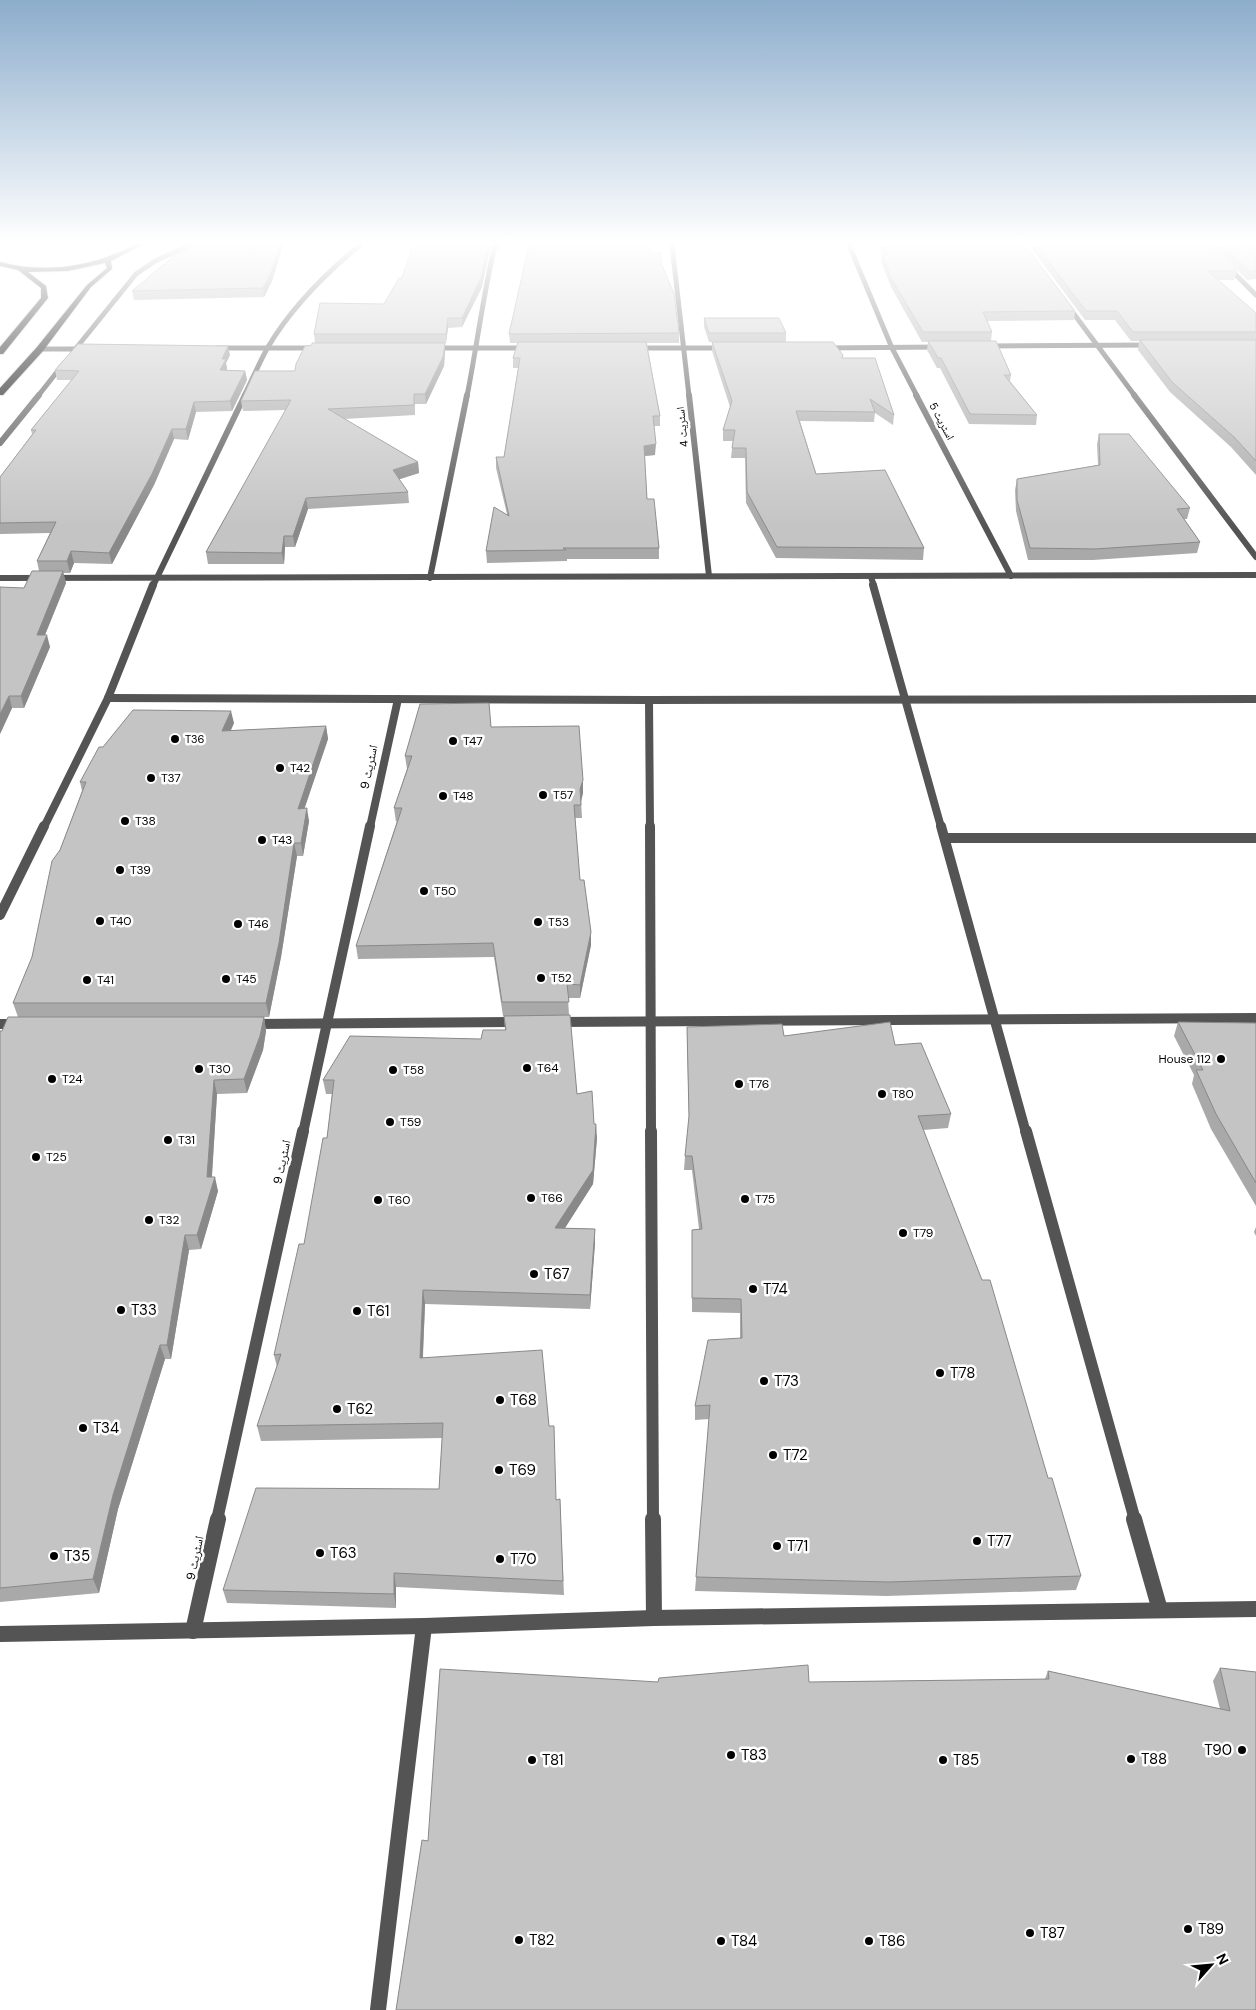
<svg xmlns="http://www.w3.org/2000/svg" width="1256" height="2010" viewBox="0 0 1256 2010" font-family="'DM Sans','Noto Naskh Arabic',sans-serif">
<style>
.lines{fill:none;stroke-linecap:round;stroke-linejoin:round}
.highway-casing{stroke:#dbdbdb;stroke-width:2}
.street-far5{stroke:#545454;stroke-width:5}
.street-far4{stroke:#545454;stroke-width:6}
.street-far3{stroke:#545454;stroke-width:8}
.street-far2{stroke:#545454;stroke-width:10}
.street-far1{stroke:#545454;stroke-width:12}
.street{stroke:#545454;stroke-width:16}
.highway{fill:#000;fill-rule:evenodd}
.wall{fill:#a9a9a9}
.shaded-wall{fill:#898989}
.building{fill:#c4c4c4;stroke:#898989}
.poi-dot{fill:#000;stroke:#fff;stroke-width:2}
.labels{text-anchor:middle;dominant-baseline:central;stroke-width:5;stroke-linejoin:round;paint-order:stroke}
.far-street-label{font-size:11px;fill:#000;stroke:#fff}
.far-poi-label{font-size:11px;fill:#000;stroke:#fff;text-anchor:start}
.poi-label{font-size:12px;fill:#000;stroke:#fff;text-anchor:start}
.street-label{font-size:12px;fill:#000;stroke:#fff}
.near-poi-label{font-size:15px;fill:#000;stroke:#fff;text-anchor:start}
</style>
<rect width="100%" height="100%" fill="#fff"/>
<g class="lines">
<g class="highway-casing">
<path id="highway" d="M134,245H142L111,261L112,269L91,287L43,351L3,395H0V388L37,347L87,285L107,268L105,263L68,271L28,272L46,286L48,298L3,354H0V347L41,298V288L18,270L0,266V262C46,274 92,267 134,245Z"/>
</g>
<g class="street-far5">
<polyline points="672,245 689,396"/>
<polyline points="849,245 892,348 917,396"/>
<polyline points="1226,265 1256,295"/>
<polyline points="1068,306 1135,396"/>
<polyline points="985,346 1153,345"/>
<polyline points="217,348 318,348"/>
<polyline points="432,348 530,348"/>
<polyline points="635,348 725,348"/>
<polyline points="825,348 940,347"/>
<polyline points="40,349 85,349"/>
<polyline points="73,352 136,274 155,261 190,245"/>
<polyline points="38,396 64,363"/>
<path d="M244,396C252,380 259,363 268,347C291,308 325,274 360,245"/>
<path d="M467,396C477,346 483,295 495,245"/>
</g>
<g class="street-far4">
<polyline points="689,395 709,576"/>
<polyline points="916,395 1011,576"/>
<polyline points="1134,395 1256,557"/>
<polyline points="0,443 39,395"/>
<polyline points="871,577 874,586"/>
<polyline points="0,578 1256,575"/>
<polyline points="430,578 467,395"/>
<polyline points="153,586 245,395"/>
</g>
<g class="street-far3">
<polyline points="873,585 941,827"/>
<polyline points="108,698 649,700 1256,699"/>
<polyline points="649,700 650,827"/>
<polyline points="44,827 108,698 153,585"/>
<polyline points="370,827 398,699"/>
</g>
<g class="street-far2">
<polyline points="650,826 651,1133"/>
<polyline points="941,826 1026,1133"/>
<polyline points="945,838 1256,838"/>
<polyline points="0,915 44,826"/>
<polyline points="557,1022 1256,1018"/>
<polyline points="0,1024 18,1024"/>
<polyline points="252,1024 518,1022"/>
<polyline points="303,1133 370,826"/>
</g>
<g class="street-far1">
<polyline points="651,1131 653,1520"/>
<polyline points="1026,1131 1135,1520"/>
<polyline points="217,1520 303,1131"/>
</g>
<g class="street">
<polyline points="653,1519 654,1618"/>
<polyline points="1134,1519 1160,1610"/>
<polyline points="193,1631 218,1519"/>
<polyline points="0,1634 424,1626 654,1618 1256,1609"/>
<polyline points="378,2010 424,1626"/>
</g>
<use href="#highway" class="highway"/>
</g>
<g class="wall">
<polygon points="199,245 283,245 272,281 264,297 134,300 132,291"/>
<polygon points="878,245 1025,245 1075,311 1074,320 987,321 992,332 991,341 1011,375 1010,381 1037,415 1036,425 969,424 940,368 937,368 927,350 928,342 922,342 891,287 881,262 882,253"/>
<polygon points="1029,245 1210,245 1237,271 1234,280 1217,280 1256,313 1256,475 1231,447 1170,392 1138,350 1139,341 1131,341 1115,320 1085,320"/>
<polygon points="1212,245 1256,245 1256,279 1247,280"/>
<polygon points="650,253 662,265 679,333 679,343 647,343 660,416 660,426 654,426 655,455 645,456 647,499 659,548 659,559 567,559 567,561 487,563 486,551 507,514 496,468 496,457 504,457 518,368 513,368 513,358 518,343 510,343 509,334"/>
<polygon points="482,287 462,327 448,328 446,343 445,343 445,352 444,366 426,404 415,404 415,415 344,419 418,462 419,473 399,479 408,492 409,503 308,509 295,547 285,547 284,564 208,564 206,552 286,410 243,411 241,401 295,371 312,345 315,343 314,334 384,304"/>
<polygon points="704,318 786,333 786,342 842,358 894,415 893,425 875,413 874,422 800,421 816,474 924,548 923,560 776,558 746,503 745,458 731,458 732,448 733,441 723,441 723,430 730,407 712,351 712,342 709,342 704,327"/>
<polygon points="230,355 226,363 227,369 226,370 245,371 247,380 232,411 196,412 188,440 174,439 154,485 112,564 74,563 70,573 63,573 66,583 45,635 50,647 24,708 12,708 0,734 24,588 39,571 37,561 50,533 0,534 0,477 32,434 31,430 71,380 57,380 55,370"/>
<polygon points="1099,434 1190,508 1187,519 1184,519 1200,542 1197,553 1093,560 1028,560 1016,511 1015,490 1017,479 1098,465 1097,444"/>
<polygon points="234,723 230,731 326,726 328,739 304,808 309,821 303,856 297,856 281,957 269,1017 264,1017 266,1031 263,1050 247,1093 217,1094 212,1177 218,1191 201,1249 189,1250 171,1359 165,1359 118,1509 99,1593 0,1602 0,1031 2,1031 18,1017 13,1003 32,957 60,850 82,791 80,782 103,747"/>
<polygon points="491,727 583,793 581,800 582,818 575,818 580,880 591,932 591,945 580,998 568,998 569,1015 577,1094 594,1124 597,1138 593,1184 565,1228 595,1229 595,1243 590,1309 425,1304 423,1357 556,1500 560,1499 564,1595 396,1587 396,1608 227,1603 223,1590 439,1489 442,1438 261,1441 257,1426 277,1367 274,1355 304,1244 327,1138 332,1094 326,1094 323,1080 481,1039 505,1030 504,1016 503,1016 494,957 358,959 356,946 397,821 396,822 394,808 407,769 405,756"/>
<polygon points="1178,1022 1256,1023 1256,1206 1211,1129 1192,1084 1194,1075 1174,1036"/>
<polygon points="687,1027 784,1036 895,1045 951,1114 948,1128 923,1130 1048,1478 1081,1576 1076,1590 886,1596 695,1591 709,1419 695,1420 695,1406 740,1338 740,1313 692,1312 692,1230 699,1229 692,1170 684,1170 685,1156 689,1122 687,1041"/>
<polygon points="1256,1227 1256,1236 1254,1232"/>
<polygon points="1220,1668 1256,1672 1256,2010 428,1841 658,1682 809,1682 1045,1679 1048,1671 1220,1709 1213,1681"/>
</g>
<g class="shaded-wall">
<polygon points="280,245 283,245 272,281 264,297 263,288"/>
<polygon points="488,245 491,245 482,287 462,327 462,318"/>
<polygon points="497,245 502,245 497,254"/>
<polygon points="448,318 448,328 446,343 446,334"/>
<polygon points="445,343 445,352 444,366 426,404 425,394"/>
<polygon points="228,346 230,355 226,363 227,369 221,380 220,370 222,359"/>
<polygon points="245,371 247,380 232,411 230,401"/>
<polygon points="194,402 196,412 188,440 186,429"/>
<polygon points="172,429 174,439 154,485 112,564 109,553"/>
<polygon points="656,444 655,455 644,456 644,446"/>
<polygon points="418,462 419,473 394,481 393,470"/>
<polygon points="306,498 308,509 295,547 293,536"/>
<polygon points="284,536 285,547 284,564 282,553"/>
<polygon points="71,551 74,563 70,573 67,561"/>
<polygon points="63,571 66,583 40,647 37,635"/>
<polygon points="47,635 50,647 24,708 21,696"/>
<polygon points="9,696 12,708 0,734 0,714"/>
<polygon points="231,711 234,723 225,744 222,731"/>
<polygon points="326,726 328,739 300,822 298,809"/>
<polygon points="583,780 583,793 581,802 580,789"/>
<polygon points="307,808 309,821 303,856 301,843"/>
<polygon points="294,843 297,856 281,957 269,1017 266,1003"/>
<polygon points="591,932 591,945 580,998 580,985"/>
<polygon points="264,1017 266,1031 263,1050 247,1093 244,1079"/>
<polygon points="214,1080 217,1094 211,1188 215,1177 218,1191 201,1249 197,1235 207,1177"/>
<polygon points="596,1124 597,1138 593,1184 556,1242 555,1228"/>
<polygon points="595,1229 595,1243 590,1309 590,1295"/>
<polygon points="185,1235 189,1250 171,1359 167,1345"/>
<polygon points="423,1290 425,1304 422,1372 420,1358"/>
<polygon points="160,1345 165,1359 118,1509 99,1593 93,1579 113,1495"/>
<polygon points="394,1573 396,1587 396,1608 394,1594"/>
</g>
<g class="building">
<polygon points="199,245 280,245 271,273 263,288 132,291 175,255"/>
<polygon points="413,245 488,245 481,278 462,318 448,318 446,334 314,334 320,303 384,304 399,278 402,278"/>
<polygon points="529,245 649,245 650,253 661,253 662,265 674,294 679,333 509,334"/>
<polygon points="883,245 1025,245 1075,311 983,312 992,332 923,332 891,278 882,253 887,253"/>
<polygon points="1036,245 1210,245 1237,271 1208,271 1256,313 1256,332 1133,332 1117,311 1086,311"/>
<polygon points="1223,245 1256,245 1256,271 1249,271"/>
<polygon points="704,318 779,318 786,333 709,333"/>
<polygon points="1140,340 1256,340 1256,461 1234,437 1172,382"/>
<polygon points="928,341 996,341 1011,375 1004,375 1037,415 970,414 941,358 938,358"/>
<polygon points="518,342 646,342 660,416 653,416 656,444 644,446 647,499 654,499 659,548 563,548 566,550 486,551 494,507 509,516 496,457 504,457 520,358 513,358"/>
<polygon points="712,342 833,342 843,355 842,358 875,358 894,415 870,399 875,412 796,411 816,474 885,470 924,548 777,547 747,492 746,448 732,448 735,430 723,430 732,401"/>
<polygon points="312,343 445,343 443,357 425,394 414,394 414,405 328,409 418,462 393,470 408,492 306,498 293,536 284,536 282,553 206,552 291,400 241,401 255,371 295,371 296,364 305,346 312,345"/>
<polygon points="78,344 228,346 222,359 226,359 220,370 245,371 230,401 194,402 186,429 172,429 152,474 109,553 71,551 67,561 37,561 56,522 0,523 0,477 36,430 31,430 79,371 55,370"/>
<polygon points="1099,434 1129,434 1190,508 1177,509 1200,542 1095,549 1030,548 1017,500 1017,479 1100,465"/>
<polygon points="32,571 63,571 37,635 47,635 21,696 9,696 0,714 0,587 24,588"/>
<polygon points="489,703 491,727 579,726 583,780 580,789 581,805 574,805 580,880 584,880 591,932 580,985 567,984 569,1002 502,1002 493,943 356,946 402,808 394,808 412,756 405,756 420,704"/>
<polygon points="133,710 231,711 222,731 326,726 298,809 307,808 301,843 294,843 279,943 266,1003 13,1003 32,957 52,861 60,850 86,782 80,782 99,747 103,747"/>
<polygon points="570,1015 577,1094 592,1091 594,1124 596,1124 593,1170 555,1228 595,1229 590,1295 423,1290 420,1358 542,1350 549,1426 554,1426 556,1500 560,1499 563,1581 394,1573 394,1594 223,1590 256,1488 439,1489 443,1423 257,1426 281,1354 274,1355 299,1244 304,1244 323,1138 327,1138 334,1080 323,1080 350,1036 481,1039 483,1030 506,1030 504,1016"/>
<polygon points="8,1017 264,1017 260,1036 244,1079 214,1080 207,1177 215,1177 197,1235 185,1235 167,1345 160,1345 113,1495 93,1579 0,1588 0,1031 2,1031"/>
<polygon points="890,1022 895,1045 921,1043 951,1114 918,1116 982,1280 990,1280 1048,1478 1052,1478 1081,1576 888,1582 696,1577 710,1405 695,1406 708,1340 742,1338 741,1299 692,1298 692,1230 702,1229 692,1156 685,1156 689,1116 687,1027 782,1024 784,1036"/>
<polygon points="1178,1022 1256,1023 1256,1183 1216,1114 1196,1070 1203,1070"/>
<polygon points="808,1665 809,1682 1049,1679 1048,1671 1230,1711 1220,1668 1256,1672 1256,2010 396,2010 422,1840 428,1841 440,1669 658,1682 659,1678"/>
</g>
<linearGradient id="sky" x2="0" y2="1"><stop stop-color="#8cadcc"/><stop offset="0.46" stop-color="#fff"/><stop offset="1" stop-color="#fff" stop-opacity="0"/></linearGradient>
<rect width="1256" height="527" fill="url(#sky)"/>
<g class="poi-dot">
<circle cx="175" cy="739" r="5"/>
<circle cx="453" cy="741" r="5"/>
<circle cx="280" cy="768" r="5"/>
<circle cx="151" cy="778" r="5"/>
<circle cx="543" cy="795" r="5"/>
<circle cx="443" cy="796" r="5"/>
<circle cx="125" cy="821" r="5"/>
<circle cx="262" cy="840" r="5"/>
<circle cx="120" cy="870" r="5"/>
<circle cx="424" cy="891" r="5"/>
<circle cx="100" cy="921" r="5"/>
<circle cx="538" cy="922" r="5"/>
<circle cx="238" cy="924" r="5"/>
<circle cx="541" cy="978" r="5"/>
<circle cx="226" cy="979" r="5"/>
<circle cx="87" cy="980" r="5"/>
<circle cx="1221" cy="1059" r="5"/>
<circle cx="527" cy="1068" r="5"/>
<circle cx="199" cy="1069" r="5"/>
<circle cx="393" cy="1070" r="5"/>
<circle cx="52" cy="1079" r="5"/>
<circle cx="739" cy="1084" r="5"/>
<circle cx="882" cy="1094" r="5"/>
<circle cx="390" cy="1122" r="5"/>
<circle cx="168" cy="1140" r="5"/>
<circle cx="36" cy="1157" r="5"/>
<circle cx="531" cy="1198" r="5"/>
<circle cx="745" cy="1199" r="5"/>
<circle cx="378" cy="1200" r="5"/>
<circle cx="149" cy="1220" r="5"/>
<circle cx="903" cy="1233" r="5"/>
<circle cx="534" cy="1274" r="5"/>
<circle cx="753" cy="1289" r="5"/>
<circle cx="121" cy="1310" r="5"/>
<circle cx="357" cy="1311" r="5"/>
<circle cx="940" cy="1373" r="5"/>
<circle cx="764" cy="1381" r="5"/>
<circle cx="500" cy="1400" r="5"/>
<circle cx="337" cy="1409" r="5"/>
<circle cx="83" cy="1428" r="5"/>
<circle cx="773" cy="1455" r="5"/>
<circle cx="499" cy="1470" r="5"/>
<circle cx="977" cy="1541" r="5"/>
<circle cx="777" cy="1546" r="5"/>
<circle cx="320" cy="1553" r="5"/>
<circle cx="54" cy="1556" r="5"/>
<circle cx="500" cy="1559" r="5"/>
<circle cx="1242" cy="1750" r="5"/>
<circle cx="731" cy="1755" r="5"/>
<circle cx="1131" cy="1759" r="5"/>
<circle cx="532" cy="1760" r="5"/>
<circle cx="943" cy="1760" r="5"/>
<circle cx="1188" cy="1929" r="5"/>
<circle cx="1030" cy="1933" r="5"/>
<circle cx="519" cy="1940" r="5"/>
<circle cx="721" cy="1941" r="5"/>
<circle cx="869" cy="1941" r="5"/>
</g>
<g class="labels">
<g class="far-street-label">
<text transform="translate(942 421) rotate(62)">اسٹریٹ 5</text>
<text transform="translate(682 427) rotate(-96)">اسٹریٹ 4</text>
</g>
<g class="far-poi-label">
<text x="185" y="739">T36</text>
</g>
<g class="poi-label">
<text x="463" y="741">T47</text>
<text x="290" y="768">T42</text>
<text x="161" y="778">T37</text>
<text x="553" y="795">T57</text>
<text x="453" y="796">T48</text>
<text x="135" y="821">T38</text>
<text x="272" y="840">T43</text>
<text x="130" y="870">T39</text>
<text x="434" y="891">T50</text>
<text x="110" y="921">T40</text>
<text x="548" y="922">T53</text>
<text x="248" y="924">T46</text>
<text x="551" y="978">T52</text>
<text x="236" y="979">T45</text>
<text x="97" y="980">T41</text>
<text x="1211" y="1059" text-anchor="end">House 112</text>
<text x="537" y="1068">T64</text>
<text x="209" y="1069">T30</text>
<text x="403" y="1070">T58</text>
<text x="62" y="1079">T24</text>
<text x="749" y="1084">T76</text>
<text x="892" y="1094">T80</text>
<text x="400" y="1122">T59</text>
<text x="178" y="1140">T31</text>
<text x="46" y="1157">T25</text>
<text x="541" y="1198">T66</text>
<text x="755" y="1199">T75</text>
<text x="388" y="1200">T60</text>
<text x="159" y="1220">T32</text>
<text x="913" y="1233">T79</text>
</g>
<g class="street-label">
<text transform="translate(369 767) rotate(-78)">اسٹریٹ 9</text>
<text transform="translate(282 1162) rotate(-78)">اسٹریٹ 9</text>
<text transform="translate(195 1558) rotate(-78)">اسٹریٹ 9</text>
</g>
<g class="near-poi-label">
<text x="544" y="1274">T67</text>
<text x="763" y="1289">T74</text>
<text x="131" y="1310">T33</text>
<text x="367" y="1311">T61</text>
<text x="950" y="1373">T78</text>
<text x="774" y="1381">T73</text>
<text x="510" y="1400">T68</text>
<text x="347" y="1409">T62</text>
<text x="93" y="1428">T34</text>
<text x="783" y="1455">T72</text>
<text x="509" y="1470">T69</text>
<text x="987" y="1541">T77</text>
<text x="787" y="1546">T71</text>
<text x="330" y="1553">T63</text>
<text x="64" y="1556">T35</text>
<text x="510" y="1559">T70</text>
<text x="1232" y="1750" text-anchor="end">T90</text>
<text x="741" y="1755">T83</text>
<text x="1141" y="1759">T88</text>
<text x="542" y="1760">T81</text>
<text x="953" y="1760">T85</text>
<text x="1198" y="1929">T89</text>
<text x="1040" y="1933">T87</text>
<text x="529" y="1940">T82</text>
<text x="731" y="1941">T84</text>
<text x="879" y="1941">T86</text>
</g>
</g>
<g transform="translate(1211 1965) rotate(63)" stroke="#ffffff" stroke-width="4" paint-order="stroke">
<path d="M0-4L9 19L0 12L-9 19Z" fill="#000000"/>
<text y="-8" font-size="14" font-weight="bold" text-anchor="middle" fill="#000000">N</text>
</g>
</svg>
